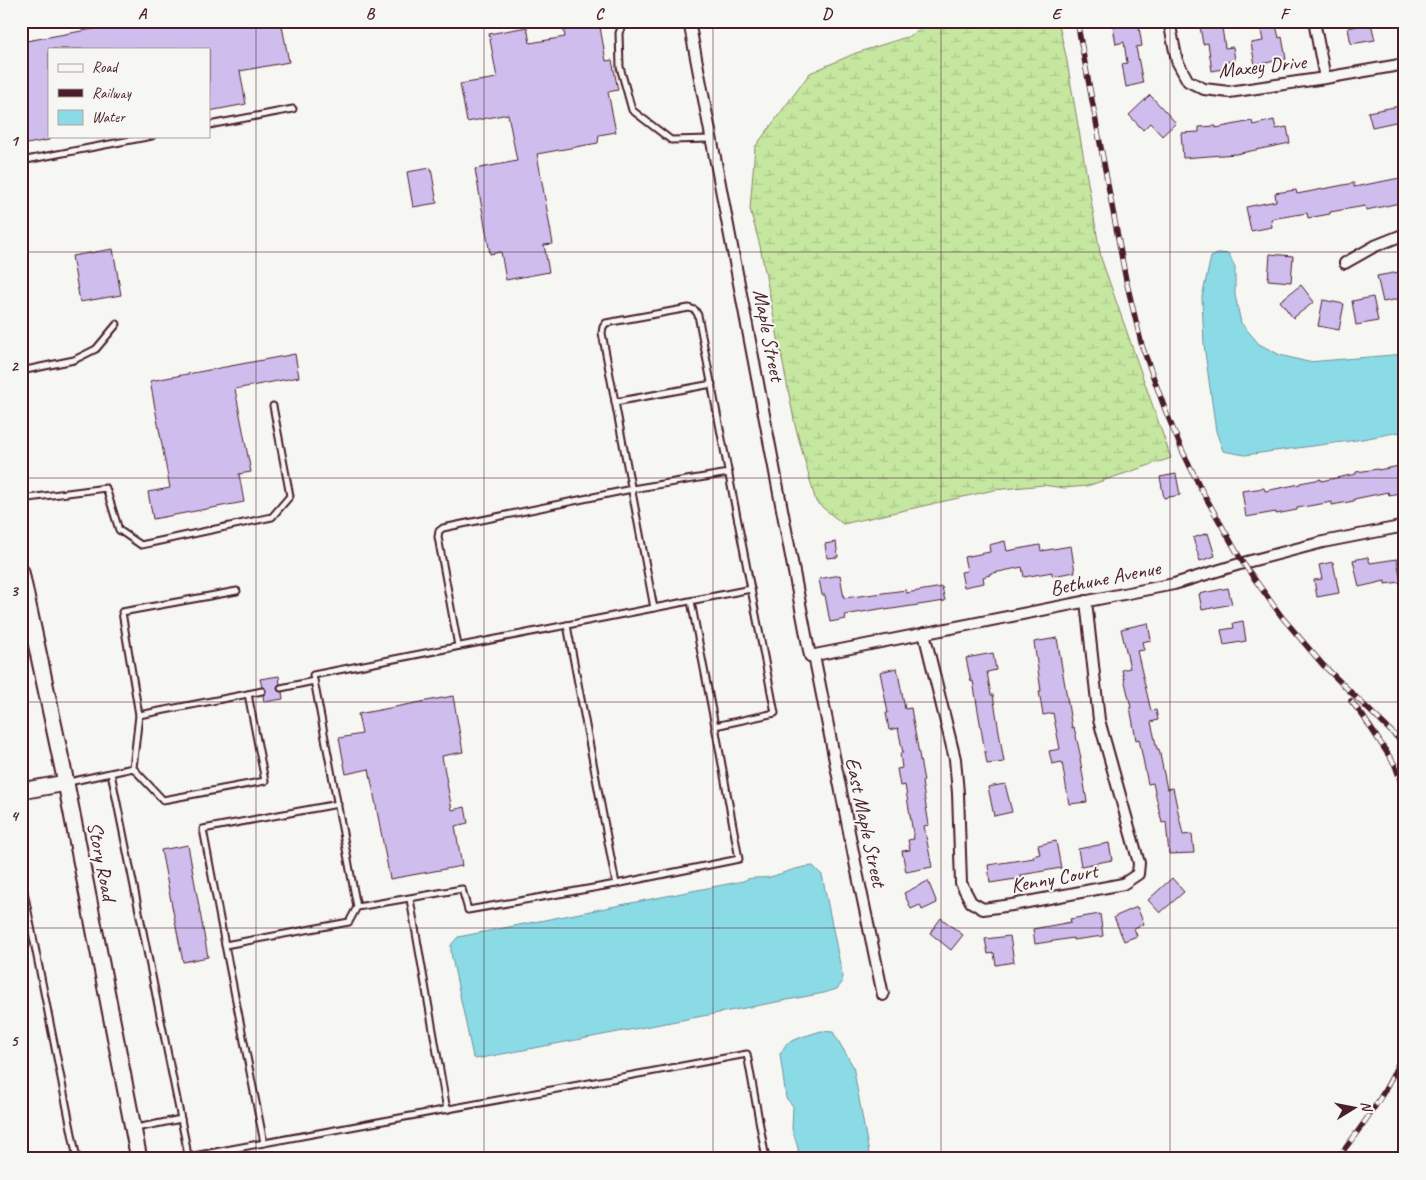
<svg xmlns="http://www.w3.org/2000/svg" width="1426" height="1180" viewBox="0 0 1426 1180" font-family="Caveat,sans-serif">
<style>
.wetland{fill:url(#wetland-marsh);stroke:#888366}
.water{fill:#8bdbe6;stroke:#71909b}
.building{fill:#cfbdee;stroke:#4a1f2b}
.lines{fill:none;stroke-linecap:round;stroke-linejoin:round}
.lane-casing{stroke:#4a1f2b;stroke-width:9}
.street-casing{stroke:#4a1f2b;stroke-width:14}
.secondary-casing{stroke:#4a1f2b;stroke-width:19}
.lane{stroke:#f6f6f2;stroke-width:5}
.street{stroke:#f6f6f2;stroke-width:10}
.secondary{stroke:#f6f6f2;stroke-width:15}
.rail-casing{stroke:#4a1f2b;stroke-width:5.5}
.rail{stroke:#f6f6f2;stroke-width:4;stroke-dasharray:11;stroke-linecap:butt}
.grid{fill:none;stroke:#4a1f2b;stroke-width:1;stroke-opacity:0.55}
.labels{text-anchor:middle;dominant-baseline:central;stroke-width:4;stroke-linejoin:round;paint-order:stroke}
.street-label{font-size:21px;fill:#4a1f2b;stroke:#f6f6f2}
.neatline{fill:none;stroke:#4a1f2b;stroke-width:2}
.grid-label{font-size:16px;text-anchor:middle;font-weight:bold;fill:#4a1f2b}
</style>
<defs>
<pattern id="wetland-marsh" width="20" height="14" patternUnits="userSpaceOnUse" patternTransform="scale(1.25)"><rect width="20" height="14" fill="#c5e7a0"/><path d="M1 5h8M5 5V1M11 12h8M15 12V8" fill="none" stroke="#abc68a"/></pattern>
</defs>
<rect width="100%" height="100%" fill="#f6f6f2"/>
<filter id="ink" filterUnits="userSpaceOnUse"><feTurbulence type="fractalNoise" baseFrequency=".02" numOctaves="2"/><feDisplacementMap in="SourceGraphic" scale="10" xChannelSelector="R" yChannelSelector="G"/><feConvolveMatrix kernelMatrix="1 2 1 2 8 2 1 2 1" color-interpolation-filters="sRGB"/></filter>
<g filter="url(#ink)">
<polygon class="wetland" points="931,21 1058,21 1066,56 1101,258 1171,458 1087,486 1064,488 1043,485 994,490 843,524 816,502 795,425 760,246 750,209 755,147 810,73 856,53 910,36"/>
<g class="water">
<polygon points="1220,253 1229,254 1235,268 1235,295 1241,323 1259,344 1280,355 1308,362 1405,354 1405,431 1357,440 1245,455 1223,451 1216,431 1204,345 1202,297 1211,257"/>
<path d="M813,866L822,875L842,974V983L837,989L824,993L476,1059L473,1057L451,953V945L458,937L743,881C752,876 761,879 770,877C784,873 797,867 813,866Z"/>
<polygon points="821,1031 833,1032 853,1066 870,1159 799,1159 798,1148 792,1129 793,1106 786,1098 780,1054 787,1043 802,1037"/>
</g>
<g class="building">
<polygon points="137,21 281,21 289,62 240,71 246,104 209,111 209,49 49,49 49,140 21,145 21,42"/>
<polygon points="562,21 578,21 578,24 599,21 606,61 612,60 618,90 608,92 616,132 599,135 598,143 537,154 553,244 544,245 549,272 506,280 501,252 490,254 475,169 517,161 508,114 467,122 460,84 497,78 489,34 527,27 530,43 565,37"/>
<polygon points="1112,21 1138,21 1142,46 1136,47 1143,83 1126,87 1122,64 1127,63 1124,42 1116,44"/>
<polygon points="1199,21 1221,21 1225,48 1233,47 1235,60 1227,62 1228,68 1212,71 1208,43 1203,44"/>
<polygon points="1259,21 1275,21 1279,38 1282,37 1286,59 1255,65 1251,43 1263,41"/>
<polygon points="1371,23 1375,40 1351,44 1348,28"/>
<polygon points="1150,95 1176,123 1162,136 1150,123 1143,130 1129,115"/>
<polygon points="1405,105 1405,120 1372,127 1368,112"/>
<polygon points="1274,120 1276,129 1287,127 1290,143 1236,154 1183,158 1181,133 1199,132 1199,127 1216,126 1216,128 1252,121 1253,125"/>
<polygon points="431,168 437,203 413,207 407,172"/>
<polygon points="1405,177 1405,202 1366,210 1365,206 1330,212 1330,214 1308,218 1307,213 1271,219 1272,227 1251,231 1246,207 1276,201 1275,193 1296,190 1297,194 1354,183 1354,187"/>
<polygon points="113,249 121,295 80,302 72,256"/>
<polygon points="1270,254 1293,256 1291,282 1268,280"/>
<polygon points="1399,272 1404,298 1383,302 1377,276"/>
<polygon points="1301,285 1314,302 1293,318 1280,301"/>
<polygon points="1373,297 1378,321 1356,325 1352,301"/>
<polygon points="1323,300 1344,304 1339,330 1318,326"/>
<polygon points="295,354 299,377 235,389 251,472 239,474 244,502 153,519 148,492 170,488 150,381"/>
<polygon points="1405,465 1405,492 1389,495 1388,492 1354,499 1354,501 1332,505 1332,502 1297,508 1297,510 1276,514 1276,512 1246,517 1242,491 1264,488 1265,491 1300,484 1300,483 1321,479 1321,481 1356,474 1356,472 1378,469 1378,470"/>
<polygon points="1176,474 1180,495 1164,498 1160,477"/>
<polygon points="1208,533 1215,556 1200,561 1193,538"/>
<polygon points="1005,541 1007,551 1040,545 1041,551 1071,546 1075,572 1052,576 1052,572 1024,577 1022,567 989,574 990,575 983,577 984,583 964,587 961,572 967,571 964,557 990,552 989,545"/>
<polygon points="836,542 838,557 827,558 825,544"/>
<polygon points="1368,557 1370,563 1397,559 1401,582 1385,584 1385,581 1359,587 1353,560"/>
<polygon points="1333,562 1339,593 1317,597 1314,580 1322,579 1319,565"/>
<polygon points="840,575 844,598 906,590 906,593 942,587 945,601 885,610 885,608 845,615 846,619 830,622 825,595 822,595 819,579"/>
<polygon points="1228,588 1232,604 1202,610 1199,594"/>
<polygon points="1243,621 1246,641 1224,645 1221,630 1234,628 1233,623"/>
<polygon points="1148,623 1151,640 1142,642 1144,650 1137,651 1151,711 1156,710 1158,720 1151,722 1157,749 1159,749 1167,789 1173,788 1183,835 1192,834 1194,853 1169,854 1166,822 1162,823 1153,783 1148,784 1139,739 1136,740 1130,707 1131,707 1122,670 1130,668 1121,629"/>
<polygon points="1057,638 1072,728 1074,727 1081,758 1080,758 1087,802 1069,804 1062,762 1052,764 1049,751 1060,749 1053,713 1043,715 1039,691 1041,691 1034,642"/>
<polygon points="993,653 996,670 987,672 991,695 993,695 1004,762 987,764 973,681 971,682 966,658"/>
<polygon points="897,668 905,709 911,708 915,732 924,781 922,782 929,825 924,826 932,867 906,872 902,851 910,850 908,840 914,839 905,785 900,786 897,769 902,768 900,753 903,753 898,728 889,730 886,713 888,713 880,672"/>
<polygon points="279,676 280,684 278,685 277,688 278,691 282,692 283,699 264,702 263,695 266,691 265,688 262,687 260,679"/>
<polygon points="453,696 463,752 442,756 452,810 465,807 468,823 455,826 462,866 390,879 369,769 346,774 339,738 362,734 358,714"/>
<polygon points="1005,784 1012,812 994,816 988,787"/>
<polygon points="1056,841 1061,868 1021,875 1022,878 990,883 988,865 1034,858 1033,856 1040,854 1038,845"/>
<polygon points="1109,843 1112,860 1081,866 1078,849"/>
<polygon points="188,845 208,957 183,962 161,850"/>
<polygon points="1172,878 1184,892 1160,913 1148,900"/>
<polygon points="928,881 937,903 922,910 920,905 911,909 904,893"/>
<polygon points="1137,907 1144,924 1134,928 1137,936 1124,941 1114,917"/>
<polygon points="1100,914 1103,936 1073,940 1073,938 1035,944 1033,929 1071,922 1070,919"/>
<polygon points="941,918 963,935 951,950 930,933"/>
<polygon points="1010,936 1014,962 996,965 994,953 988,954 985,939"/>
</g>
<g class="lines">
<g class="lane-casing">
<g id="lane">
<polyline points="624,21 619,33 620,67 632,110 671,140 711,139"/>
<polyline points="209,125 293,109"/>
<polyline points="21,161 152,136"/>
<polyline points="21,371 74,360 96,349 117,324"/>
<polyline points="615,402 712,384"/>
<polyline points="21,499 106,488 119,530 141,545 272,517 290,496 273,406"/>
<polyline points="654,608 602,333 603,327 606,323 689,308 695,310 698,315 751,589"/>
<polygon points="567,625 616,884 468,910 462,889 357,907 313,675"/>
<polyline points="567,625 751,589 775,713 715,726 691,601"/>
<polyline points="458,646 438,537 439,531 443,528 632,489 729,473"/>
<polyline points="281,688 314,681"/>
<polygon points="248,694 265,781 163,800 133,768 139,715"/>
<polyline points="248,694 262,691"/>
<polyline points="139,715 122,612 237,591"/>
<polyline points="111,773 186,1144 188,1157 187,1159"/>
<polyline points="69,782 133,768"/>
<polyline points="21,876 77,1159"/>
<polyline points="616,884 739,859 715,726"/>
<polyline points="410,899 447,1110"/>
<polyline points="225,945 203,829 338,804"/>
<polyline points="136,1128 181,1119"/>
<polyline points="264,1143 225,945 349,922 357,907"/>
<polyline points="188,1157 747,1054 766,1159"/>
</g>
</g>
<g class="street-casing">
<g id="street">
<polyline points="689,21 810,656 1174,584 1243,563 1323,542 1405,526"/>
<polyline points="1169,21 1177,61 1188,81 1204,89 1229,92 1325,78 1405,64"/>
<polyline points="1314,21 1325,78"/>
<polyline points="1345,263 1375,246 1405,234"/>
<polyline points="924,633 955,759 958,793 961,883 971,902 983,909 1012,905 1123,884 1138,874 1139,863 1099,720 1086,601"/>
<polyline points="814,655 856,867 883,995"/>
</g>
</g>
<g class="secondary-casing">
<g id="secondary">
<polyline points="21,572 66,783 139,1159"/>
<polyline points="21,791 66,783"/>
</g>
</g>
<use href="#lane" class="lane"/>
<use href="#street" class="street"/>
<use href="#secondary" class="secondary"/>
<g class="rail-casing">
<g id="rail">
<polyline points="1077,21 1126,280 1142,346 1166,412 1182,450 1201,489 1243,563 1282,617 1323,665 1405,745"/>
<polyline points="1351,701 1363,716 1395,765 1405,794"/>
<path d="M1337,1159C1364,1124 1390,1089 1405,1047"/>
</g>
</g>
<use href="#rail" class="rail"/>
</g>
</g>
<path class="grid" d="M256,21V1159M484,21V1159M713,21V1159M941,21V1159M1170,21V1159M21,252H1405M21,478H1405M21,702H1405M21,928H1405"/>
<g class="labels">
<g class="street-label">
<text transform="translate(1262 66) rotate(-6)">Maxey Drive</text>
<text transform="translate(769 335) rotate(79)">Maple Street</text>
<text transform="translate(1105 578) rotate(-11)">Bethune Avenue</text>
<text transform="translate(866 822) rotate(78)">East Maple Street</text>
<text transform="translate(102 861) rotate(79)">Story Road</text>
<text transform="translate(1054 878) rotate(-10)">Kenny Court</text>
</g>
</g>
<rect width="1426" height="1180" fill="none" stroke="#f6f6f2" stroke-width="55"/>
<rect x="48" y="48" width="162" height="90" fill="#f6f6f2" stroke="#b1a0a2"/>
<rect x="58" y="64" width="25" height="8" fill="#f6f6f2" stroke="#b1a0a2"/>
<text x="92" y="72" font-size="15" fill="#4a1f2b">Road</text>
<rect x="58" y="89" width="25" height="8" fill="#4a1f2b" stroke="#b1a0a2"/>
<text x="92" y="98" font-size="15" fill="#4a1f2b">Railway</text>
<rect x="58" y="110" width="25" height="15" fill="#8bdbe6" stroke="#b1a0a2"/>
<text x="92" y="122" font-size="15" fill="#4a1f2b">Water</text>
<g transform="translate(1354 1108) rotate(80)" stroke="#f6f6f2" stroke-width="4" paint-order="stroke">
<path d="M0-4L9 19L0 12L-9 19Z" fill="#4a1f2b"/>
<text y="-8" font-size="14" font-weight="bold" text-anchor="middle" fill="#4a1f2b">N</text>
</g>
<rect x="28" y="28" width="1370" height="1124" class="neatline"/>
<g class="grid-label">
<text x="142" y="19">A</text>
<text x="370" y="19">B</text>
<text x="599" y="19">C</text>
<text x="827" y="19">D</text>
<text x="1056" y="19">E</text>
<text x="1284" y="19">F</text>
<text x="14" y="146">1</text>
<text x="14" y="371">2</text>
<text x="14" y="596">3</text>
<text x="14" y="821">4</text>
<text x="14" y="1046">5</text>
</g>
</svg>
